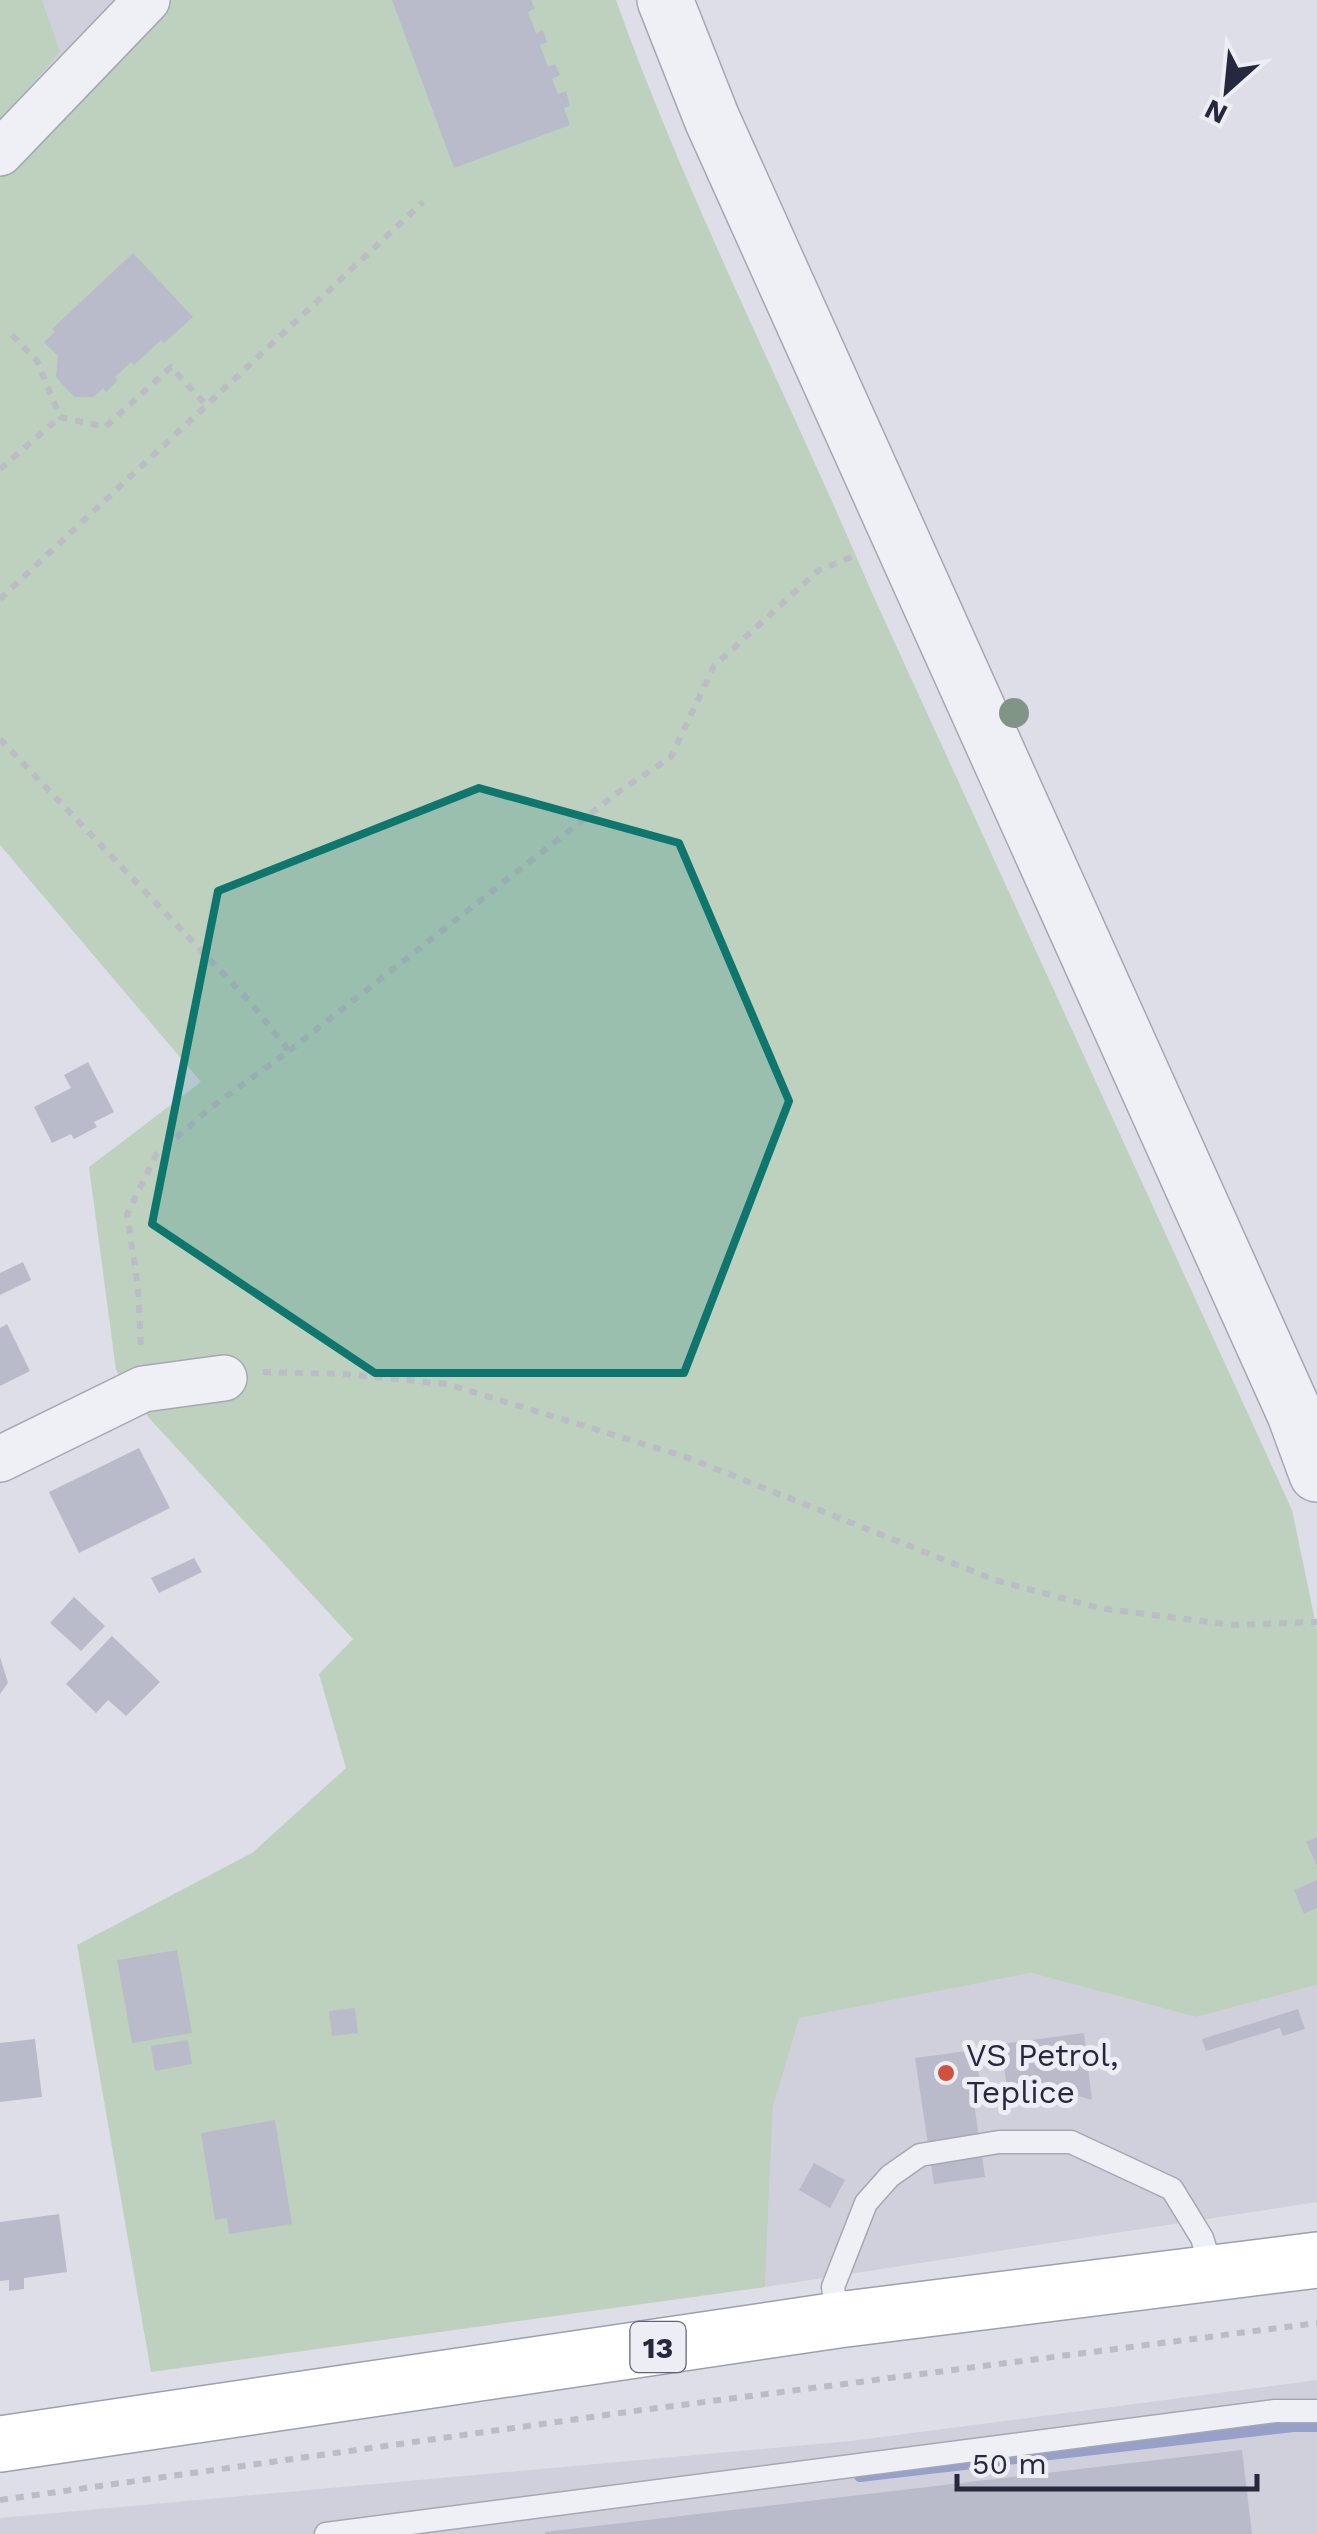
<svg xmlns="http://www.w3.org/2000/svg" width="1317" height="2534" viewBox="0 0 1317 2534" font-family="'Work Sans',sans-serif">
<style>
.built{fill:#cfd0dc}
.green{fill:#bdd1be}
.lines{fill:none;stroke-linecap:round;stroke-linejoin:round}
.stream{stroke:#96a0c8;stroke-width:12}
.building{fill:#babbca}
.service-casing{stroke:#a6a7b4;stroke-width:25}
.minor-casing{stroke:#a6a7b4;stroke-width:48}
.tertiary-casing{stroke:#a6a7b4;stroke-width:58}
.primary-casing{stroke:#9c9eb3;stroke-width:58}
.path{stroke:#bbbcc5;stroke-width:6;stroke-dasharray:8 8;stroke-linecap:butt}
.service{stroke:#eff0f5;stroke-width:22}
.minor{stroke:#eff0f5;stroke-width:45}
.tertiary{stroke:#eff0f5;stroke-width:55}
.primary{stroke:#fff;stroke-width:55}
.tree{fill:#809586}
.marked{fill:#0f766e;fill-opacity:0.2;stroke:#0f766e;stroke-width:8;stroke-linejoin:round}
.poi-dot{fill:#cf523e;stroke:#ecedf5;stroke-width:4}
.labels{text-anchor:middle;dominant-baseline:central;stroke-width:10;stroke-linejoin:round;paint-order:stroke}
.shield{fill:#ecedf5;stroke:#616374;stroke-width:2.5}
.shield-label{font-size:30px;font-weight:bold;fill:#26283d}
.poi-label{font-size:32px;fill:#26283d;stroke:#ecedf5;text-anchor:start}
</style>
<rect width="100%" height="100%" fill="#dddee7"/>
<g class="built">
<polygon points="0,0 172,0 0,173"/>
<polygon points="1031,1973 1196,2017 1317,1985 1317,2202 765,2287 773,2107 798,2018"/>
<polygon points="1317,2380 1317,2534 0,2534 0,2518 851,2441"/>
</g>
<g class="green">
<polygon points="0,0 42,0 60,52 0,122"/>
<path d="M172,0H616C688,202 788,395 872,593L1292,1510L1317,1630V1985L1196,2017L1031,1973L799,2018L773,2107L765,2287L151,2372L77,1945L252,1853L346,1768L319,1674L353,1639L149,1418L116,1370L89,1167L201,1082L0,845V173Z"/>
</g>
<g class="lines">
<polyline class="stream" points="860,2476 1293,2426 1317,2426"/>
</g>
<g class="building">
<polygon points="392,0 531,0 535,9 528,12 536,33 543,30 547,42 540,45 548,67 555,64 560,75 552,79 558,94 566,91 570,106 564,108 570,125 454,168"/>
<polygon points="133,253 193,317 164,343 161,340 134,365 131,362 115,377 118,380 106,392 103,388 94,397 74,397 56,377 58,356 44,342 55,332 52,329"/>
<polygon points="88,1062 114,1112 94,1122 97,1127 74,1139 71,1134 52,1143 34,1107 71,1088 64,1075"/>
<polygon points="23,1262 31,1280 0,1295 0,1273"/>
<polygon points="7,1324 30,1371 0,1386 0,1328"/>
<polygon points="139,1448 170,1508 79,1553 49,1492"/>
<polygon points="194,1558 202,1572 159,1593 151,1578"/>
<polygon points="74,1597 105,1626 81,1651 50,1623"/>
<polygon points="112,1636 160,1682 126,1716 108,1700 96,1713 66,1684"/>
<polygon points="0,1657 8,1683 0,1694"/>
<polygon points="1317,1837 1317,1866 1306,1842"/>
<polygon points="1317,1880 1317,1908 1304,1914 1294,1890"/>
<polygon points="177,1950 192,2033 132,2043 117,1960"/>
<polygon points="355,2008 358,2033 332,2036 329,2011"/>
<polygon points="1298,2009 1305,2029 1283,2036 1280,2028 1206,2051 1202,2039"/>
<polygon points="1084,2033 1092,2100 1071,2094 1038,2098 1037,2091 1008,2095 1001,2044"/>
<polygon points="35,2039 42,2097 0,2102 0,2043"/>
<polygon points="188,2040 192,2064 155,2071 151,2046"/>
<polygon points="974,2050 983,2096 973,2097 985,2177 934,2184 915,2058"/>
<polygon points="275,2120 292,2224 229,2234 227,2218 215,2220 201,2133"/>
<polygon points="814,2163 845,2180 830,2208 799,2190"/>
<polygon points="59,2214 67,2272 24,2278 24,2289 9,2291 9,2280 0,2281 0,2222"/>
<polygon points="1242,2450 1252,2534 545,2534 545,2532"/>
</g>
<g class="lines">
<g class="service-casing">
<g id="service">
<polyline points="838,2320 833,2287 866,2203 890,2176 920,2155 999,2142 1071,2142 1172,2189 1202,2238 1207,2254 1208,2274"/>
<polyline points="326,2534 1275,2411 1317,2411"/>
</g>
</g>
<g class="minor-casing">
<g id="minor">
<polyline points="0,153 147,0"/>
<polyline points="0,1459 143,1389 224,1378"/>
</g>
</g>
<g class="tertiary-casing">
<polyline id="tertiary" points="665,0 712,119 1295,1414 1317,1474"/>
</g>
<g class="primary-casing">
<polyline id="primary" points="0,2444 838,2320 1317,2260"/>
</g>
<g class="path">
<polyline points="12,335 37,361 60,417 105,427 171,367 206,405"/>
<polyline points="0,469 60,417"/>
<polyline points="0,599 423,202"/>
<polyline points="0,739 252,1004 289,1051 209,1109 156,1155 127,1214 138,1287 141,1347"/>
<polyline points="289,1051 621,790 671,757 714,666 819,570 859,554"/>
<polyline points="263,1372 344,1374 447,1384 686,1457 995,1580 1099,1608 1234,1625 1317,1622"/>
<polyline points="0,2500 642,2410 1317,2323"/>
</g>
<use href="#service" class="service"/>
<use href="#minor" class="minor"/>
<use href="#tertiary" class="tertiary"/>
<use href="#primary" class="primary"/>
</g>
<circle class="tree" cx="1014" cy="713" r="15"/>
<path class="marked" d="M479,788L679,843L789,1101L684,1373H375L152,1224L218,891Z"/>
<circle class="poi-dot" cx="946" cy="2073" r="10"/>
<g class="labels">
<rect class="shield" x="630.5" y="2322" width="55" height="50" rx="8"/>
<g class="shield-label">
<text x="658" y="2347">13</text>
</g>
<g class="poi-label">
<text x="966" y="2055">VS Petrol,<tspan x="966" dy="37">Teplice</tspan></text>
</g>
</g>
<g transform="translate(1227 90) rotate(207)" stroke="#ecedf5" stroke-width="8" paint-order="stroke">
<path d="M0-8L18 38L0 25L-18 38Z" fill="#26283d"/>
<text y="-15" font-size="28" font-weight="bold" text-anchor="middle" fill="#26283d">N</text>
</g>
<path d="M957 2474v15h300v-15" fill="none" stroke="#26283d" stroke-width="5"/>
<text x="972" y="2474" font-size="30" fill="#26283d" stroke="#ecedf5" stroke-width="8" paint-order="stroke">50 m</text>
</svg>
